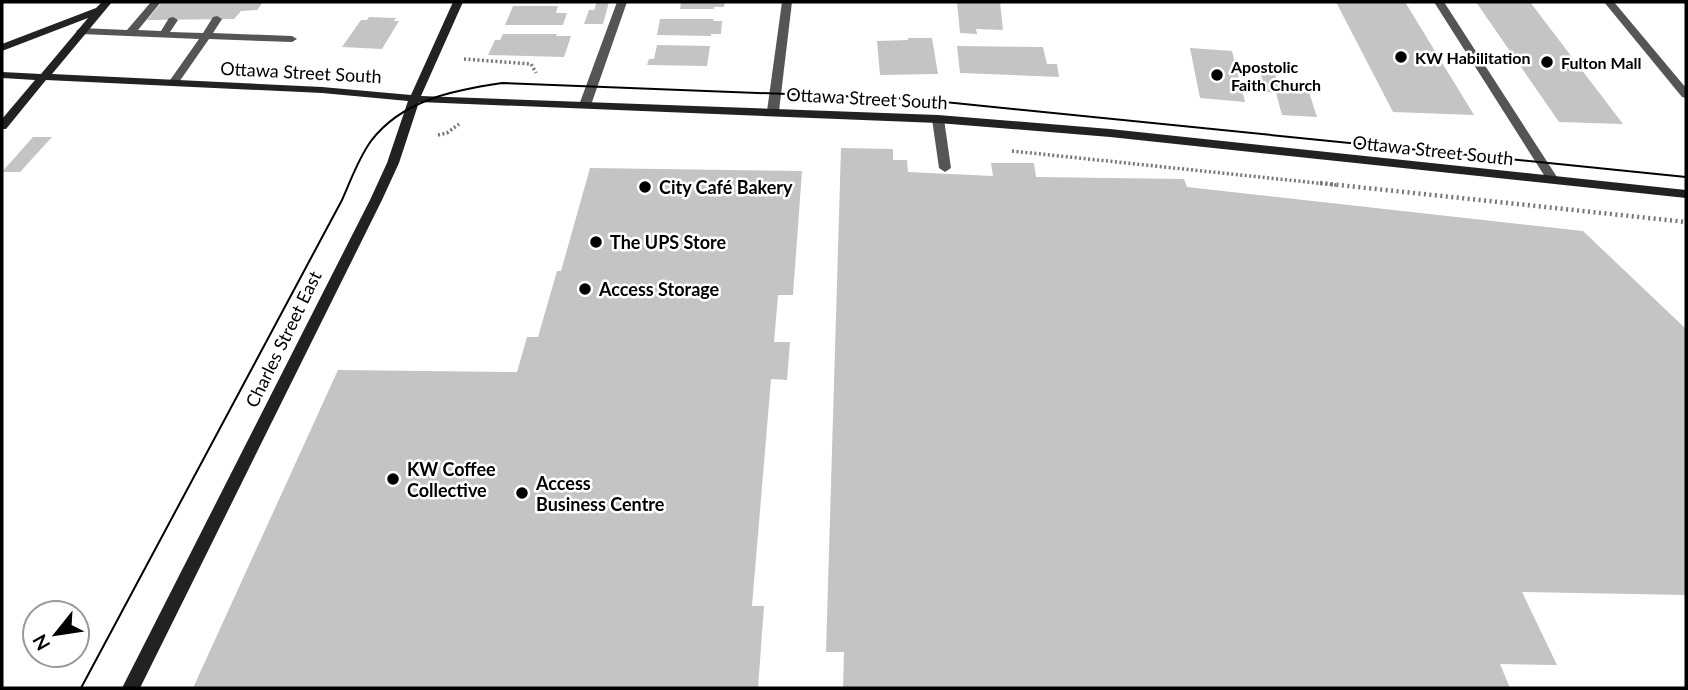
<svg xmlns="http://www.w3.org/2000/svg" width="1688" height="690" viewBox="0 0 1688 690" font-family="Lato,sans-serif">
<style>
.building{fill:#c4c4c4}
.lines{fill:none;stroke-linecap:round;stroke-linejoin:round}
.path-far1{stroke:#777;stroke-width:3.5;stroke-dasharray:2 2.5;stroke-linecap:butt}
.path{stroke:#777;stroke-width:4.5;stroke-dasharray:2 3.5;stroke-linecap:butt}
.service{fill:#555;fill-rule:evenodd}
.minor{fill:#555;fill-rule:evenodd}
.secondary{fill:#222;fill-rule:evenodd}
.tram{stroke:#000;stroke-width:2}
.poi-dot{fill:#000;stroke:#fff;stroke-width:2.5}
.labels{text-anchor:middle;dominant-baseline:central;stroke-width:5;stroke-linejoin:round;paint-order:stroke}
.far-poi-label{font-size:16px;font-weight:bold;fill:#000;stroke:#fff;text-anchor:start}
.street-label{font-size:18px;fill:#000;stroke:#fff}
.poi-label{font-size:18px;font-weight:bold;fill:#000;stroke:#fff;text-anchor:start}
</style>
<rect width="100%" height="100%" fill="#fff"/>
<g class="building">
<polygon points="162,2 263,2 257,10 241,11 234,19 147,20"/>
<polygon points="597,2 609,2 603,24 584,24 589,10 594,10"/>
<polygon points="681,2 725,2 724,7 714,7 714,9 680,9"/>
<polygon points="957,2 1000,2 1003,30 976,29 977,34 960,33"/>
<polygon points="1336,2 1405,2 1474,115 1393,112"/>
<polygon points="1476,2 1530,2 1623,124 1559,122"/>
<polygon points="513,6 558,6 556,13 567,13 563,25 505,25"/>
<polygon points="369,17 396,18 394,21 399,21 382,49 342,47 361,20 367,20"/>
<polygon points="660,19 714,19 713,21 722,21 721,34 711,34 711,36 657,35"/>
<polygon points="503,34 557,34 556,36 571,36 564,57 488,55 495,40 500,40"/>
<polygon points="908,38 932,38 938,74 880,75 877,41 908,40"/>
<polygon points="657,45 710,46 707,66 647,65 649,59 654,59"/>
<polygon points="957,46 1043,47 1047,64 1057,64 1059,77 960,73"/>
<polygon points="1190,48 1232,51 1245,102 1200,98"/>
<polygon points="1260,73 1275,74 1279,87 1308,89 1317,117 1282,115 1276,93 1266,92"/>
<polygon points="33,137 52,137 20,172 2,172"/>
<polygon points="841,148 893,149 893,160 907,160 908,172 993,176 991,163 1034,163 1036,177 1184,179 1187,187 1583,231 1686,329 1686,595 1522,592 1557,665 1500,664 1510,688 843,688 844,652 826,652"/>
<polygon points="590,168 802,171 793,295 778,295 774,342 790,342 787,380 771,379 752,606 764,606 758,688 193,688 338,370 517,372 527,337 538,337 557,271 561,271"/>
</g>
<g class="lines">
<g class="path-far1">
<polyline points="464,59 531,64 536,73"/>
<polyline points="438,135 447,133 459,124"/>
<polyline points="1012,151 1336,185"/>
</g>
<polyline class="path" points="1320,183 1686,222"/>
<g class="service">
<polygon points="151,2 161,2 138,30 161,31 169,18 173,17 178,20 170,32 203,33 213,17 217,16 222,19 213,33 292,36 297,39 292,42 209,39 177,85 173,86 168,83 199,39 81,34 76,31 81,28 127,30"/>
<polygon points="617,2 627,2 591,105 589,107 581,107 579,105"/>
<polygon points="1434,2 1444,2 1557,177 1559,180 1557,183 1549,183"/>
<polygon points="1604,2 1614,2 1686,88 1686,98 1682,97"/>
<polygon points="938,115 944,119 951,168 945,172 939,168 932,119"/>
</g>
<polygon class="minor" points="782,2 792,2 779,111 773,114 767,111"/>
<polygon class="secondary" points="102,2 112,2 52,74 322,87 411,95 453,2 463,2 421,96 938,115 1110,129 1686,190 1686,198 1110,137 938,123 419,102 399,163 382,200 140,688 122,688 370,200 387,163 408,101 322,93 46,80 6,129 2,129 2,119 35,80 2,78 2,72 41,74 88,18 2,51 2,44 96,8"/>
<path class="tram" d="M81,688L342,200C351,180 358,159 371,141C402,100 454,90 502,83L915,99L1686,177"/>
</g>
<g class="poi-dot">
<circle cx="1401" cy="57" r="7"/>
<circle cx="1547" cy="62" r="7"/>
<circle cx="1217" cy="75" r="7"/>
<circle cx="645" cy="187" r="7"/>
<circle cx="596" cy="242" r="7"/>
<circle cx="585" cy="289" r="7"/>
<circle cx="393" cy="479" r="7"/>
<circle cx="522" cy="493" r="7"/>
</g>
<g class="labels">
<g class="far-poi-label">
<text x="1415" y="57">KW Habilitation</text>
<text x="1561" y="62">Fulton Mall</text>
<text x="1231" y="66">Apostolic<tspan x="1231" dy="18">Faith Church</tspan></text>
</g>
<g class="street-label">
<text transform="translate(301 72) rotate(3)">Ottawa Street South</text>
<text transform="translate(867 98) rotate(3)">Ottawa Street South</text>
<text transform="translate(1433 150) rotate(6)">Ottawa Street South</text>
<text transform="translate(283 339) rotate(-64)">Charles Street East</text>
</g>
<g class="poi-label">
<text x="659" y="187">City Café Bakery</text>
<text x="610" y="242">The UPS Store</text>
<text x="599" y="289">Access Storage</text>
<text x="407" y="469">KW Coffee<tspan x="407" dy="21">Collective</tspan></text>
<text x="536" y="483">Access<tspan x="536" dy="21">Business Centre</tspan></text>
</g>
</g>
<rect width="1688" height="690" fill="none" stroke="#000000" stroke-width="7"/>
<g transform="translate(56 634) rotate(240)"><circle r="33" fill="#ffffff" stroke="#999999" stroke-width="2"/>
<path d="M0-5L12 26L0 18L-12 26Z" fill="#000000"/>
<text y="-10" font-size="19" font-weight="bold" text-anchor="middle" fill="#000000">N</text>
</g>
</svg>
